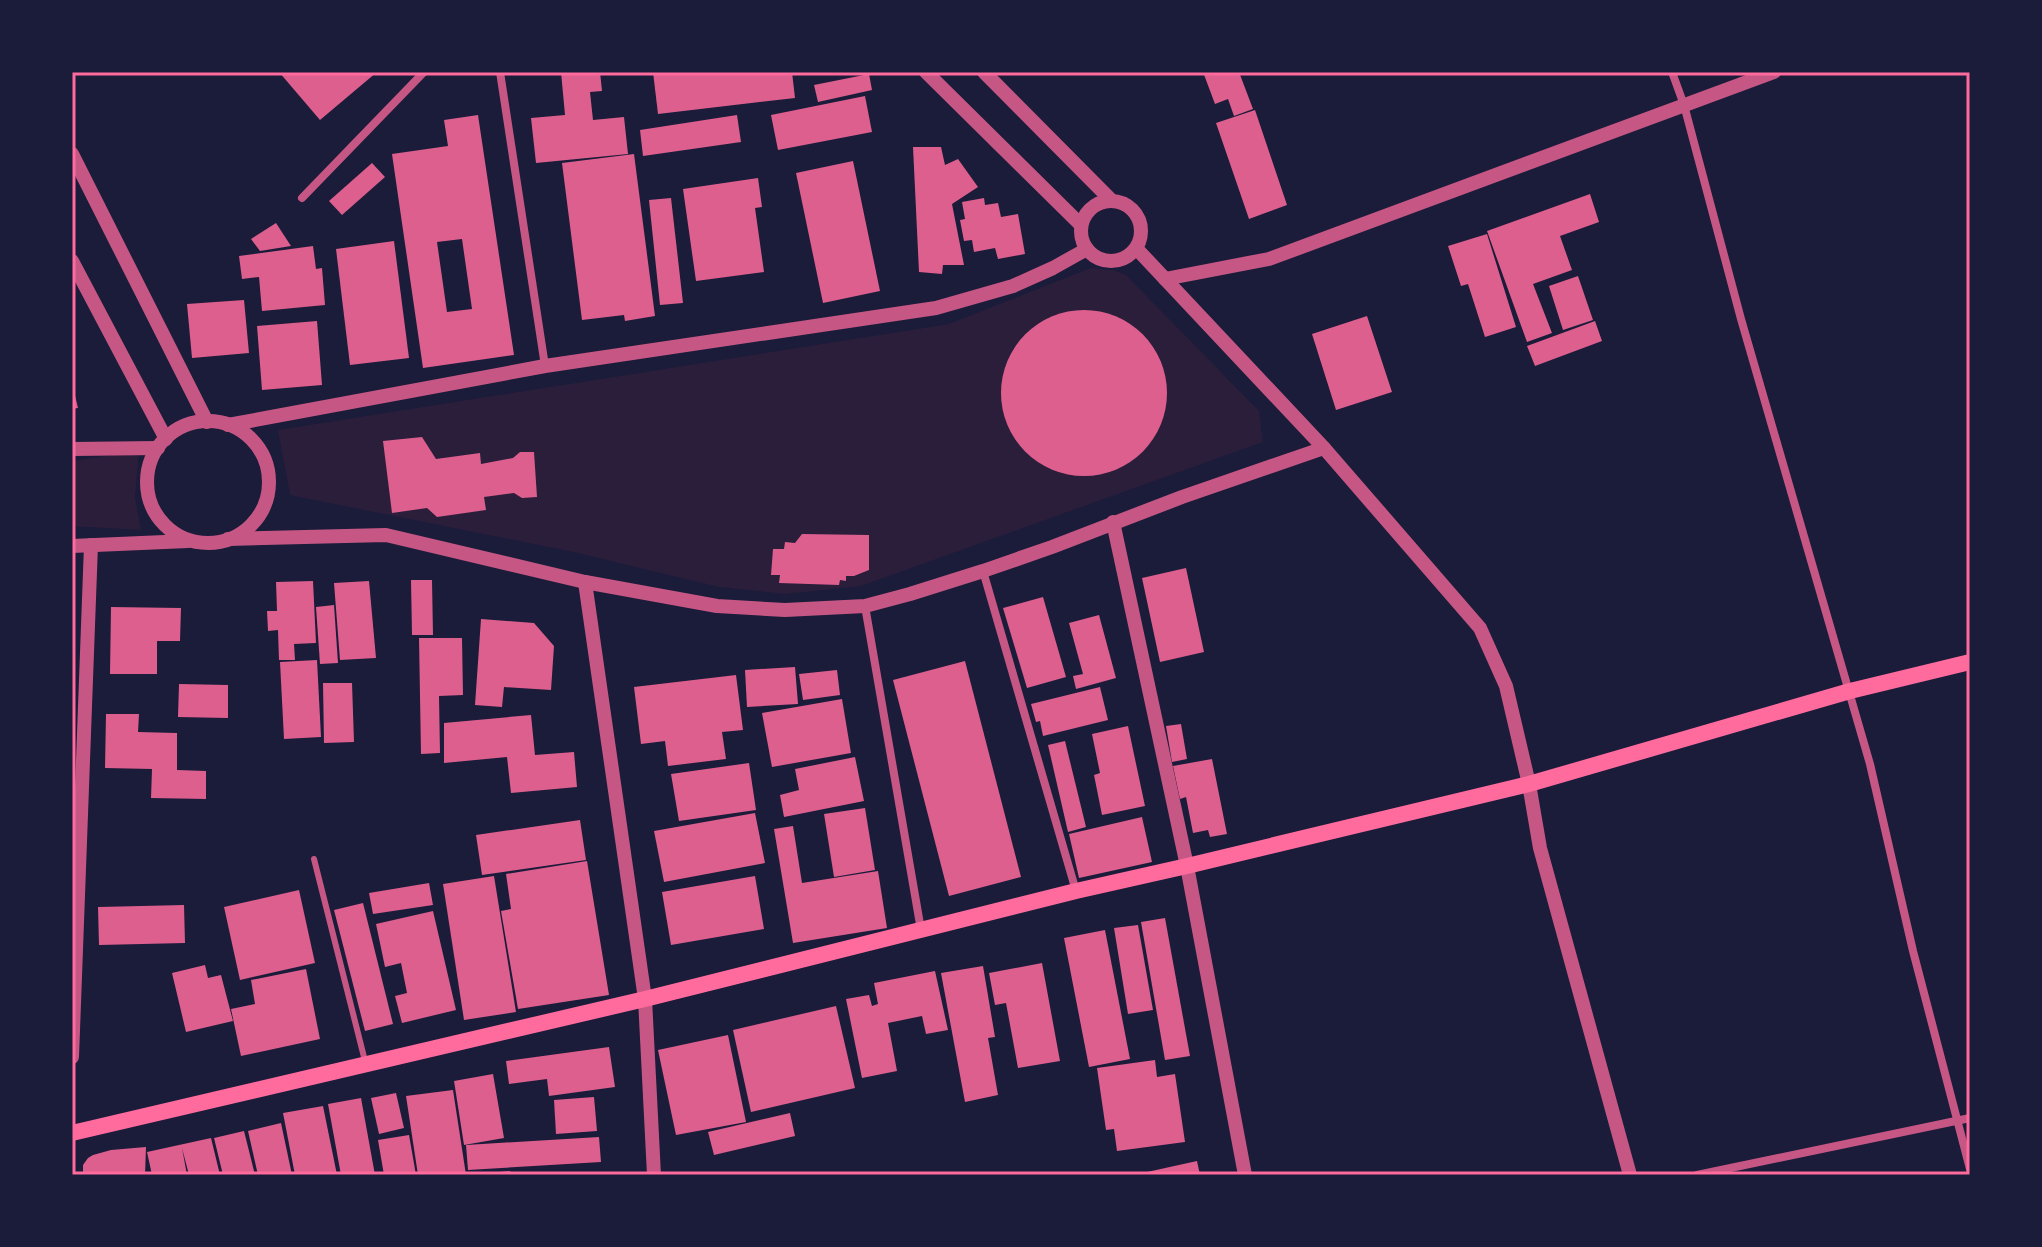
<svg xmlns="http://www.w3.org/2000/svg" width="2042" height="1247" viewBox="0 0 2042 1247" font-family="Rubik,sans-serif">
<style>
.green{fill:#2a1e3b}
.building{fill:#dd5f8e;fill-rule:evenodd}
.lines{fill:none;stroke-linecap:round;stroke-linejoin:round}
.service{stroke:#c65784;stroke-width:6}
.minor{stroke:#c65784;stroke-width:8}
.tertiary{stroke:#c65784;stroke-width:14}
.secondary{stroke:#ff6b9d;stroke-width:16}
.neatline{fill:none;stroke:#ff6b9d;stroke-width:3}
</style>
<rect width="100%" height="100%" fill="#1b1b3a"/>
<g class="green">
<polygon points="1091,268 1113,270 1126,275 1259,411 1263,442 861,586 785,594 719,587 569,551 290,495 278,430 949,324"/>
<polygon points="139,451 135,497 141,530 72,526 72,461"/>
</g>
<g class="building">
<polygon points="279,72 377,72 320,120"/>
<polygon points="561,72 600,72 602,91 590,92 593,120 624,117 628,154 536,163 531,118 565,115"/>
<polygon points="653,72 792,72 795,98 658,114"/>
<polygon points="1203,72 1239,72 1253,109 1234,116 1228,99 1215,104"/>
<polygon points="869,74 872,90 818,102 814,85"/>
<polygon points="865,96 872,132 778,150 771,115"/>
<polygon points="1255,110 1287,205 1249,219 1216,123"/>
<path d="M478,115L514,355L423,368L392,154L448,146L444,120ZM462,239L472,309L447,312L437,242Z"/>
<polygon points="737,115 741,142 643,156 640,130"/>
<polygon points="913,147 941,147 945,165 958,159 978,187 952,204 964,265 943,265 942,274 919,272"/>
<polygon points="634,154 655,316 625,321 624,315 582,320 562,163"/>
<polygon points="853,161 880,291 823,303 796,173"/>
<polygon points="372,163 385,177 342,215 329,201"/>
<polygon points="758,178 762,207 755,208 764,272 696,281 683,189"/>
<polygon points="1590,194 1599,222 1560,236 1572,270 1533,284 1552,333 1527,342 1487,231"/>
<polygon points="671,198 683,303 660,305 649,200"/>
<polygon points="984,198 985,205 998,203 1001,217 1018,214 1025,254 998,259 995,248 974,252 972,240 964,241 960,220 965,219 962,202"/>
<polygon points="276,223 291,246 260,251 251,239"/>
<polygon points="1487,234 1516,327 1485,337 1468,284 1461,286 1448,246"/>
<polygon points="394,241 409,358 350,365 336,249"/>
<polygon points="313,246 316,269 322,268 325,305 262,311 259,277 242,279 239,256"/>
<polygon points="1578,276 1593,320 1563,330 1549,286"/>
<polygon points="244,300 249,353 192,358 187,304"/>
<circle cx="1084" cy="393" r="83"/>
<polygon points="1367,316 1392,392 1336,410 1312,334"/>
<polygon points="317,321 322,385 262,390 257,326"/>
<polygon points="1595,321 1602,341 1535,366 1527,346"/>
<polygon points="72,383 78,408 72,409"/>
<polygon points="422,437 436,459 480,453 481,464 513,458 520,452 534,452 537,497 522,498 514,493 484,497 486,510 437,517 427,508 392,513 383,441"/>
<polygon points="802,534 869,535 869,570 854,576 846,576 846,581 840,580 839,585 779,583 780,575 771,575 773,549 784,549 785,542 795,543"/>
<polygon points="1186,568 1204,652 1160,662 1142,578"/>
<polygon points="411,580 432,580 433,635 412,635"/>
<polygon points="313,581 316,643 294,644 295,660 279,660 278,630 268,631 267,611 277,611 276,582"/>
<polygon points="369,581 376,658 340,660 334,583"/>
<polygon points="1043,597 1066,677 1027,688 1003,608"/>
<polygon points="334,605 338,663 320,664 316,607"/>
<polygon points="111,607 181,608 180,641 157,641 157,674 110,674"/>
<polygon points="1099,615 1116,678 1076,689 1073,676 1083,674 1069,623"/>
<polygon points="481,619 534,623 554,646 551,690 504,687 502,707 475,705"/>
<polygon points="419,638 462,638 463,695 439,696 440,753 421,754"/>
<polygon points="317,660 321,737 284,739 280,662"/>
<polygon points="965,661 1021,877 949,896 893,680"/>
<polygon points="795,667 798,704 747,707 745,670"/>
<polygon points="837,670 840,695 803,700 799,674"/>
<polygon points="736,675 743,730 722,732 726,759 668,766 665,741 641,744 634,687"/>
<polygon points="323,683 352,683 354,742 324,743"/>
<polygon points="179,684 228,685 228,718 178,717"/>
<polygon points="1100,687 1108,720 1043,736 1040,721 1036,722 1031,704"/>
<polygon points="842,699 851,753 772,767 762,713"/>
<polygon points="106,714 139,714 138,732 177,733 177,770 206,771 206,799 151,798 152,769 105,768"/>
<polygon points="531,715 535,755 574,752 577,787 511,793 507,757 444,763 444,723"/>
<polygon points="1181,724 1187,759 1172,762 1166,726"/>
<polygon points="1128,726 1145,806 1102,815 1094,775 1100,773 1092,734"/>
<polygon points="1065,741 1086,827 1068,832 1048,745"/>
<polygon points="855,757 864,801 784,817 780,795 799,790 795,769"/>
<polygon points="1212,759 1227,834 1210,837 1208,830 1193,833 1186,797 1180,799 1173,766"/>
<polygon points="749,763 756,810 679,821 671,774"/>
<polygon points="865,808 875,870 834,877 824,814"/>
<polygon points="755,813 765,863 664,882 654,831"/>
<polygon points="1142,817 1152,862 1079,878 1069,834"/>
<polygon points="580,820 586,860 482,875 476,835"/>
<polygon points="793,826 802,883 878,871 887,928 793,943 774,829"/>
<polygon points="587,861 609,995 518,1009 501,911 511,909 506,874"/>
<polygon points="494,876 516,1012 464,1020 443,884"/>
<polygon points="755,876 764,929 671,945 662,892"/>
<polygon points="429,883 433,905 373,914 369,893"/>
<polygon points="299,890 315,963 240,980 224,907"/>
<polygon points="363,903 393,1024 365,1031 334,910"/>
<polygon points="184,905 185,943 99,945 98,907"/>
<polygon points="433,911 456,1010 402,1023 395,996 407,993 401,963 385,967 376,924"/>
<polygon points="1165,918 1190,1056 1165,1060 1141,922"/>
<polygon points="1138,925 1153,1010 1128,1014 1114,928"/>
<polygon points="1105,930 1130,1059 1089,1067 1064,938"/>
<polygon points="1042,963 1060,1061 1018,1068 1006,1003 995,1005 989,973"/>
<polygon points="205,965 208,978 221,975 233,1021 186,1032 172,973"/>
<polygon points="983,966 995,1037 988,1038 998,1095 965,1102 941,973"/>
<polygon points="306,969 320,1039 241,1056 231,1009 255,1004 251,980"/>
<polygon points="935,971 948,1030 926,1034 922,1016 888,1023 897,1071 862,1078 846,999 869,995 872,1006 878,1004 874,983"/>
<polygon points="836,1006 855,1088 751,1112 733,1030"/>
<polygon points="728,1035 746,1122 676,1135 658,1050"/>
<polygon points="609,1047 615,1087 549,1096 547,1079 509,1084 506,1061"/>
<polygon points="1155,1060 1157,1077 1175,1074 1185,1142 1117,1151 1114,1129 1106,1130 1097,1068"/>
<polygon points="493,1074 504,1138 464,1145 454,1081"/>
<polygon points="453,1090 466,1175 418,1175 406,1096"/>
<polygon points="396,1093 404,1128 379,1134 371,1098"/>
<polygon points="594,1097 597,1131 556,1134 554,1100"/>
<polygon points="361,1098 375,1175 341,1175 328,1104"/>
<polygon points="323,1106 337,1175 295,1175 283,1113"/>
<polygon points="790,1113 795,1136 714,1155 708,1132"/>
<polygon points="281,1123 292,1175 258,1175 248,1131"/>
<polygon points="244,1131 255,1175 223,1175 214,1138"/>
<polygon points="409,1135 416,1175 384,1175 378,1140"/>
<polygon points="599,1137 601,1162 468,1170 466,1145"/>
<polygon points="211,1138 220,1175 189,1175 182,1148 187,1175 152,1175 147,1152"/>
<polygon points="146,1147 145,1175 83,1175 83,1165 88,1158 93,1155 111,1150"/>
<polygon points="1197,1161 1200,1175 1138,1175 1138,1174"/>
<polygon points="510,1171 511,1175 488,1175 488,1173"/>
</g>
<g class="lines">
<polyline class="service" points="314,859 365,1061"/>
<g class="minor">
<polyline points="500,72 545,366"/>
<polyline points="1672,72 1684,105 1741,319 1870,764 1913,951 1970,1169"/>
<polyline points="302,198 424,72"/>
<polyline points="983,571 1076,891"/>
<polyline points="865,606 921,930"/>
<polyline points="1697,1175 1970,1118"/>
</g>
<g class="tertiary">
<polyline points="926,72 1081,225"/>
<polyline points="984,72 1112,201"/>
<polyline points="72,154 207,422"/>
<circle cx="1111" cy="231" r="30"/>
<polyline points="1136,248 1324,448 1480,628 1506,686 1529,784 1540,848 1630,1175"/>
<polyline points="72,261 166,439"/>
<polyline points="1165,279 1269,259 1774,72"/>
<circle cx="208" cy="482" r="61"/>
<polyline points="228,425 545,366 936,308 1013,286 1053,268 1087,249"/>
<polyline points="72,449 158,448"/>
<polyline points="1113,522 1187,866 1245,1175"/>
<polyline points="228,539 386,535 585,582 717,606 785,610 865,606 910,594 983,571 1052,547 1182,497 1324,448"/>
<polyline points="72,546 188,541"/>
<polyline points="585,582 645,999 654,1175"/>
<polyline points="72,1057 91,545"/>
</g>
<polyline class="secondary" points="72,1133 645,999 1076,891 1187,866 1529,784 1850,691 1970,662"/>
</g>
<rect width="2042" height="1247" fill="none" stroke="#1b1b3a" stroke-width="148"/>
<rect x="74" y="74" width="1894" height="1099" class="neatline"/>
</svg>
